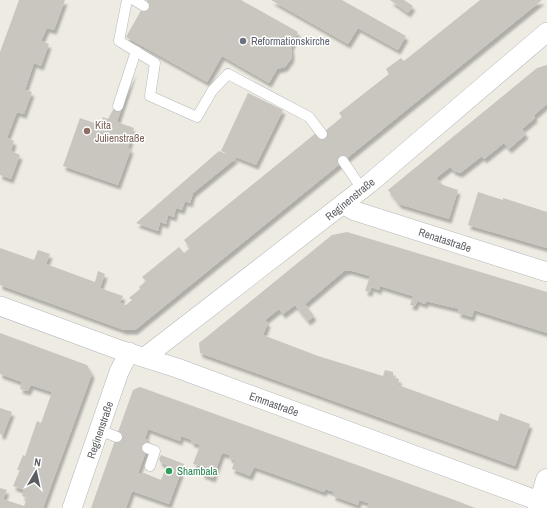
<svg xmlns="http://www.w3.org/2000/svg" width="547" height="508" viewBox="0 0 547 508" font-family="'Archivo Narrow',sans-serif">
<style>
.building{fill:#c8c6bf;filter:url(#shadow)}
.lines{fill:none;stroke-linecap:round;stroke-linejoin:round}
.service-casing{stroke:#b4b8bc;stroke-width:11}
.minor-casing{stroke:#b4b8bc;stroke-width:20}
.tertiary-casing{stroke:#b4b8bc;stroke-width:23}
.service{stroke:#fff;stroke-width:10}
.minor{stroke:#fff;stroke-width:19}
.tertiary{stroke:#fff;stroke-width:22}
.worship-dot{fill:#6b7280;stroke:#fff;stroke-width:1.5}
.education-dot{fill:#8d6e63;stroke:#fff;stroke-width:1.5}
.leisure-dot{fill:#2e9e5b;stroke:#fff;stroke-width:1.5}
.labels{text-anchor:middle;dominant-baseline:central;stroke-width:3;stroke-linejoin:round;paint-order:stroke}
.worship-label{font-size:11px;fill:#5b616d;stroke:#fff;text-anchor:start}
.education-label{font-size:11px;fill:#785e54;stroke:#fff;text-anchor:start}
.street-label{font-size:11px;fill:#5a5e63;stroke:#fff}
.leisure-label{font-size:11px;fill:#27864d;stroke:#fff;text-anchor:start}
</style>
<defs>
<filter id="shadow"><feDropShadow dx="2.5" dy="4.5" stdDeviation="1" flood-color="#0004"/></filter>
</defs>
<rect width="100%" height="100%" fill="#edebe2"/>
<g class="building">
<polygon points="19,0 65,0 54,30 47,28 41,41 49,44 41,66 34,63 25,90 32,92 24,114 17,112 7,138 14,141 11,151 20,155 11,179 0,175 0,52"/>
<polygon points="147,0 241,0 298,32 291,46 292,54 291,59 285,67 277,69 269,83 222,56 207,82 126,37"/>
<polygon points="271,0 342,0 406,36 398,50 358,28 348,44"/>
<polygon points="390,0 404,0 413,6 408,13"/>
<polygon points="480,0 542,0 135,330 124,330 0,285 0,248 34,260 38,250 50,254 46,264 95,282 98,271 105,274 100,288 123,296 120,303 126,305 132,300 129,298 140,289 139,287 146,281 142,277 179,247 184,253 190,248 184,240 316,133 319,136 342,117 339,113 389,74 386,69 401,58 404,61"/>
<polygon points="547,65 547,104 534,115 535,118 522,129 526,134 509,149 504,143 484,159 482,156 460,173 454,171 450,167 436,178 443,185 458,190 449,219 399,204 388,190 537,68"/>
<polygon points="134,71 117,122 134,128 128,148 131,149 118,185 63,166 80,118 100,125 103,117 108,119"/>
<polygon points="248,93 283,110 256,165 221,151"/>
<polygon points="219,151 236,158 193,193 190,203 185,201 182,210 176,208 174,217 168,215 166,224 160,222 158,231 136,223"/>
<polygon points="478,192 503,200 503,198 547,212 547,248 468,225"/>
<polygon points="347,232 547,292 547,333 474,310 472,317 458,313 459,309 426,301 425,304 417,301 415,306 410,305 413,296 380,286 379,290 371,287 370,292 365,291 370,276 349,270 344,271 305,304 314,316 308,321 295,305 283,314 279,309 265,320 268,323 263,335 318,356 383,376 385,370 393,372 393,377 399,379 398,385 498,421 500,413 530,424 515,466 200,353 199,343 230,318 332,235"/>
<polygon points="0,333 87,365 92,374 43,508 0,508 0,488 7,490 3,499 24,506 27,498 22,496 24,490 13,486 20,470 17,470 23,455 25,456 37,421 41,423 52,392 31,385 28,391 20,389 22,382 0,374"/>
<polygon points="140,387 460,502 475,508 367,508 369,503 359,500 358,505 333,496 334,492 325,489 324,492 254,467 250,476 232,469 235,460 229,458 230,455 222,453 213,478 202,474 204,467 193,464 200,445 191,442 192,440 181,436 180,441 148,429 145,439 150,441 138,473 144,473 161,480 167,465 161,463 159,459 161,455 184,464 169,504 132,491 126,508 91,508 133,390"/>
<polygon points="0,408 12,412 3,435 0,434"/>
</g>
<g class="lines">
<g class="service-casing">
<g id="service">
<polyline points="127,0 119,41 155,63 150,96 197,117 212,91 228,74 309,117 322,134"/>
<polyline points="134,0 144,6"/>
<polyline points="118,106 136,51"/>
<polyline points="343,161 362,189"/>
<polyline points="99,430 117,437"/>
<polyline points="147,448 155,451 150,466"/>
</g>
</g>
<g class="minor-casing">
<g id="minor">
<polyline points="343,204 355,211 547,272"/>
<polyline points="0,306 117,349 177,368 547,504"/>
<polyline points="145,357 370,183 547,32"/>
<polyline points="72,508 119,372 129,352"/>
</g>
</g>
<g class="tertiary-casing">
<polyline id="tertiary" points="539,508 547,480"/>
</g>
<use href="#service" class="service"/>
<use href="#minor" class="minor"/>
<use href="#tertiary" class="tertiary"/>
</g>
<circle class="worship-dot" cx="243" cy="41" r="4"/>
<circle class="education-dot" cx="87" cy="131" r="4"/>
<circle class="leisure-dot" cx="169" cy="471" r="4"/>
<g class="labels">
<g class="worship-label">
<text x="251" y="41">Reformationskirche</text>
</g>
<g class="education-label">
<text x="95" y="125">Kita<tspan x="95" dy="13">Julienstraße</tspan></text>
</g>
<g class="street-label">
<text transform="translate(350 199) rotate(-39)">Reginenstraße</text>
<text transform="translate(445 240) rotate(18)">Renatastraße</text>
<text transform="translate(274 404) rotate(20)">Emmastraße</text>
<text transform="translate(100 430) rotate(-71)">Reginenstraße</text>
</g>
<g class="leisure-label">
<text x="177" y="471">Shambala</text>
</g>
</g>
<g transform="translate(36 472) rotate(9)" stroke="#ffffff" stroke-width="3" paint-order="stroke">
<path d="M0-3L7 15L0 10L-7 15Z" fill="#5a5e63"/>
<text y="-6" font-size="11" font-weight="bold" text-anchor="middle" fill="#5a5e63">N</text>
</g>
</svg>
